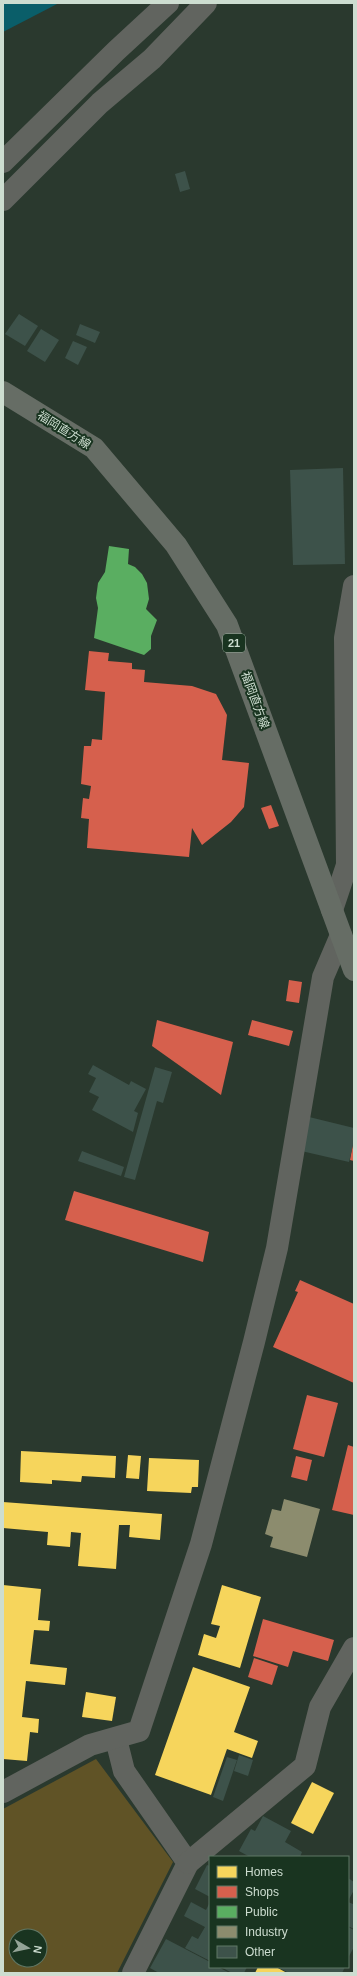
<svg xmlns="http://www.w3.org/2000/svg" width="357" height="1976" viewBox="0 0 357 1976" font-family="Arial,'Noto Sans JP',sans-serif">
<style>
.green{fill:#605326;fill-rule:evenodd}
.water{fill:#0a5e69}
.homes{fill:#f6d55c}
.shops{fill:#d6604d}
.public{fill:#5aae61}
.industry{fill:#8c8c6e}
.building{fill:#3d524a}
.lines{fill:none;stroke-linecap:round;stroke-linejoin:round}
.pedestrian{stroke:#61645f;stroke-width:22}
.minor{stroke:#61645f;stroke-width:22}
.tertiary{stroke:#61645f;stroke-width:22}
.primary{stroke:#666d65;stroke-width:22}
.labels{text-anchor:middle;dominant-baseline:central;stroke-width:4;stroke-linejoin:round;paint-order:stroke}
.shield{fill:#193420;stroke:#97aa9b;stroke-width:1}
.shield-label{font-size:11px;font-weight:bold;fill:#cdddd0}
.street-label{font-size:12px;fill:#cdddd0;stroke:#193420}
</style>
<rect width="100%" height="100%" fill="#2a392e"/>
<path class="green" d="M96,1759L173,1862L117,1973H3V1809ZM16,1936H40V1960H16Z"/>
<polygon class="water" points="3,3 59,3 3,32"/>
<g class="homes">
<polygon points="21,1451 116,1456 115,1478 82,1476 81,1482 52,1480 52,1484 20,1482"/>
<polygon points="128,1455 141,1456 139,1479 126,1478"/>
<polygon points="149,1458 199,1460 198,1487 192,1487 191,1493 147,1491"/>
<polygon points="3,1502 162,1514 160,1540 129,1537 130,1525 119,1525 116,1569 78,1566 81,1533 71,1532 70,1547 47,1545 48,1532 3,1528"/>
<polygon points="3,1585 41,1589 38,1620 50,1621 49,1631 34,1630 30,1664 67,1668 65,1685 26,1681 22,1717 39,1719 38,1733 30,1732 27,1761 3,1759"/>
<polygon points="222,1585 261,1597 240,1668 198,1655 204,1634 216,1638 220,1626 211,1624"/>
<polygon points="193,1667 250,1687 234,1732 258,1741 252,1758 227,1749 211,1795 155,1775"/>
<polygon points="86,1692 116,1697 112,1721 82,1717"/>
<polygon points="312,1782 334,1793 313,1834 291,1823"/>
<polygon points="258,1967 276,1967 287,1973 255,1973"/>
</g>
<g class="shops">
<polygon points="89,651 109,653 108,661 132,663 132,669 145,670 144,682 192,686 216,694 227,715 222,760 249,763 244,807 231,822 202,845 192,828 189,857 87,848 89,819 81,818 83,798 89,799 91,786 81,784 84,746 91,746 92,739 102,740 105,692 85,690"/>
<polygon points="271,805 279,826 269,829 261,808"/>
<polygon points="289,980 302,982 299,1003 286,1001"/>
<polygon points="157,1020 233,1042 221,1095 152,1046"/>
<polygon points="252,1020 293,1031 289,1046 248,1035"/>
<polygon points="353,1144 354,1144 354,1161 350,1160"/>
<polygon points="74,1191 209,1232 203,1262 65,1220"/>
<polygon points="300,1280 354,1304 354,1383 273,1347 298,1292 295,1291"/>
<polygon points="307,1395 338,1403 324,1457 293,1449"/>
<polygon points="348,1445 354,1447 354,1515 332,1510"/>
<polygon points="296,1456 312,1460 307,1481 291,1477"/>
<polygon points="263,1619 334,1640 328,1661 293,1651 288,1667 253,1656"/>
<polygon points="254,1658 278,1666 272,1685 248,1677"/>
</g>
<polygon class="public" points="109,546 129,549 128,564 135,567 142,574 147,583 149,599 146,609 157,620 151,636 151,649 144,655 94,638 98,608 96,598 98,583 105,572"/>
<polygon class="industry" points="284,1499 320,1509 307,1557 270,1547 273,1537 265,1534 272,1509 281,1511"/>
<g class="building">
<polygon points="185,171 190,189 180,192 175,174"/>
<polygon points="19,314 38,326 25,346 5,334"/>
<polygon points="80,324 100,332 95,343 76,335"/>
<polygon points="41,329 59,340 45,362 27,351"/>
<polygon points="73,341 87,347 78,365 65,358"/>
<polygon points="343,468 345,564 293,565 290,470"/>
<polygon points="93,1065 129,1085 131,1081 146,1089 134,1111 138,1113 133,1132 92,1110 99,1097 89,1092 96,1078 88,1074"/>
<polygon points="155,1067 172,1072 163,1103 157,1101 135,1180 124,1177"/>
<polygon points="305,1116 354,1128 354,1141 349,1162 297,1150"/>
<polygon points="82,1151 124,1167 121,1176 78,1161"/>
<polygon points="239,1755 253,1760 248,1776 234,1771"/>
<polygon points="227,1757 237,1760 223,1801 213,1797"/>
<polygon points="263,1816 291,1831 285,1842 302,1852 300,1857 250,1857 239,1851 251,1829 255,1831"/>
<polygon points="207,1865 210,1866 210,1897 195,1889"/>
<polygon points="348,1878 354,1882 354,1890 348,1901"/>
<polygon points="191,1902 206,1910 210,1902 210,1961 185,1948 192,1936 198,1939 205,1927 184,1916"/>
<polygon points="348,1902 353,1904 354,1902 354,1929 348,1926"/>
<polygon points="348,1927 354,1930 354,1947 348,1958"/>
<polygon points="166,1939 210,1962 210,1967 218,1967 230,1973 159,1973 150,1968"/>
<polygon points="221,1967 247,1967 244,1973 232,1973"/>
<polygon points="277,1967 345,1967 342,1973 289,1973"/>
</g>
<g class="lines">
<polyline class="pedestrian" points="3,162 116,51 168,3"/>
<g class="minor">
<polyline points="332,910 347,865 345,638 354,586"/>
<polyline points="116,1739 124,1771 188,1863 133,1973"/>
<polyline points="3,1792 90,1745 139,1731 201,1544 254,1342 277,1248 323,977 341,935"/>
<polyline points="188,1863 305,1766 320,1707 354,1648"/>
</g>
<polyline class="tertiary" points="3,200 100,103 152,59 206,3"/>
<polyline class="primary" points="3,392 94,448 176,545 227,625 354,970"/>
</g>
<g class="labels">
<rect class="shield" x="223" y="634" width="22" height="18" rx="3"/>
<g class="shield-label">
<text x="234" y="643">21</text>
</g>
<g class="street-label">
<text transform="translate(64 430) rotate(32)">福岡直方線</text>
<text transform="translate(255 700) rotate(70)">福岡直方線</text>
</g>
</g>
<rect width="357" height="1976" fill="none" stroke="#cdddd0" stroke-width="8"/>
<rect x="209" y="1856" width="140" height="112" fill="#193420" stroke="#617866"/>
<rect x="217" y="1866" width="20" height="12" fill="#f6d55c" stroke="#617866"/>
<text x="245" y="1876" font-size="12" fill="#cdddd0">Homes</text>
<rect x="217" y="1886" width="20" height="12" fill="#d6604d" stroke="#617866"/>
<text x="245" y="1896" font-size="12" fill="#cdddd0">Shops</text>
<rect x="217" y="1906" width="20" height="12" fill="#5aae61" stroke="#617866"/>
<text x="245" y="1916" font-size="12" fill="#cdddd0">Public</text>
<rect x="217" y="1926" width="20" height="12" fill="#8c8c6e" stroke="#617866"/>
<text x="245" y="1936" font-size="12" fill="#cdddd0">Industry</text>
<rect x="217" y="1946" width="20" height="12" fill="#3d524a" stroke="#617866"/>
<text x="245" y="1956" font-size="12" fill="#cdddd0">Other</text>
<g transform="translate(28 1948) rotate(99)"><circle r="19" fill="#193420" stroke="#617866"/>
<path d="M0-3L7 15L0 10L-7 15Z" fill="#94a497"/>
<text y="-6" font-size="11" font-weight="bold" text-anchor="middle" fill="#cdddd0">N</text>
</g>
</svg>
